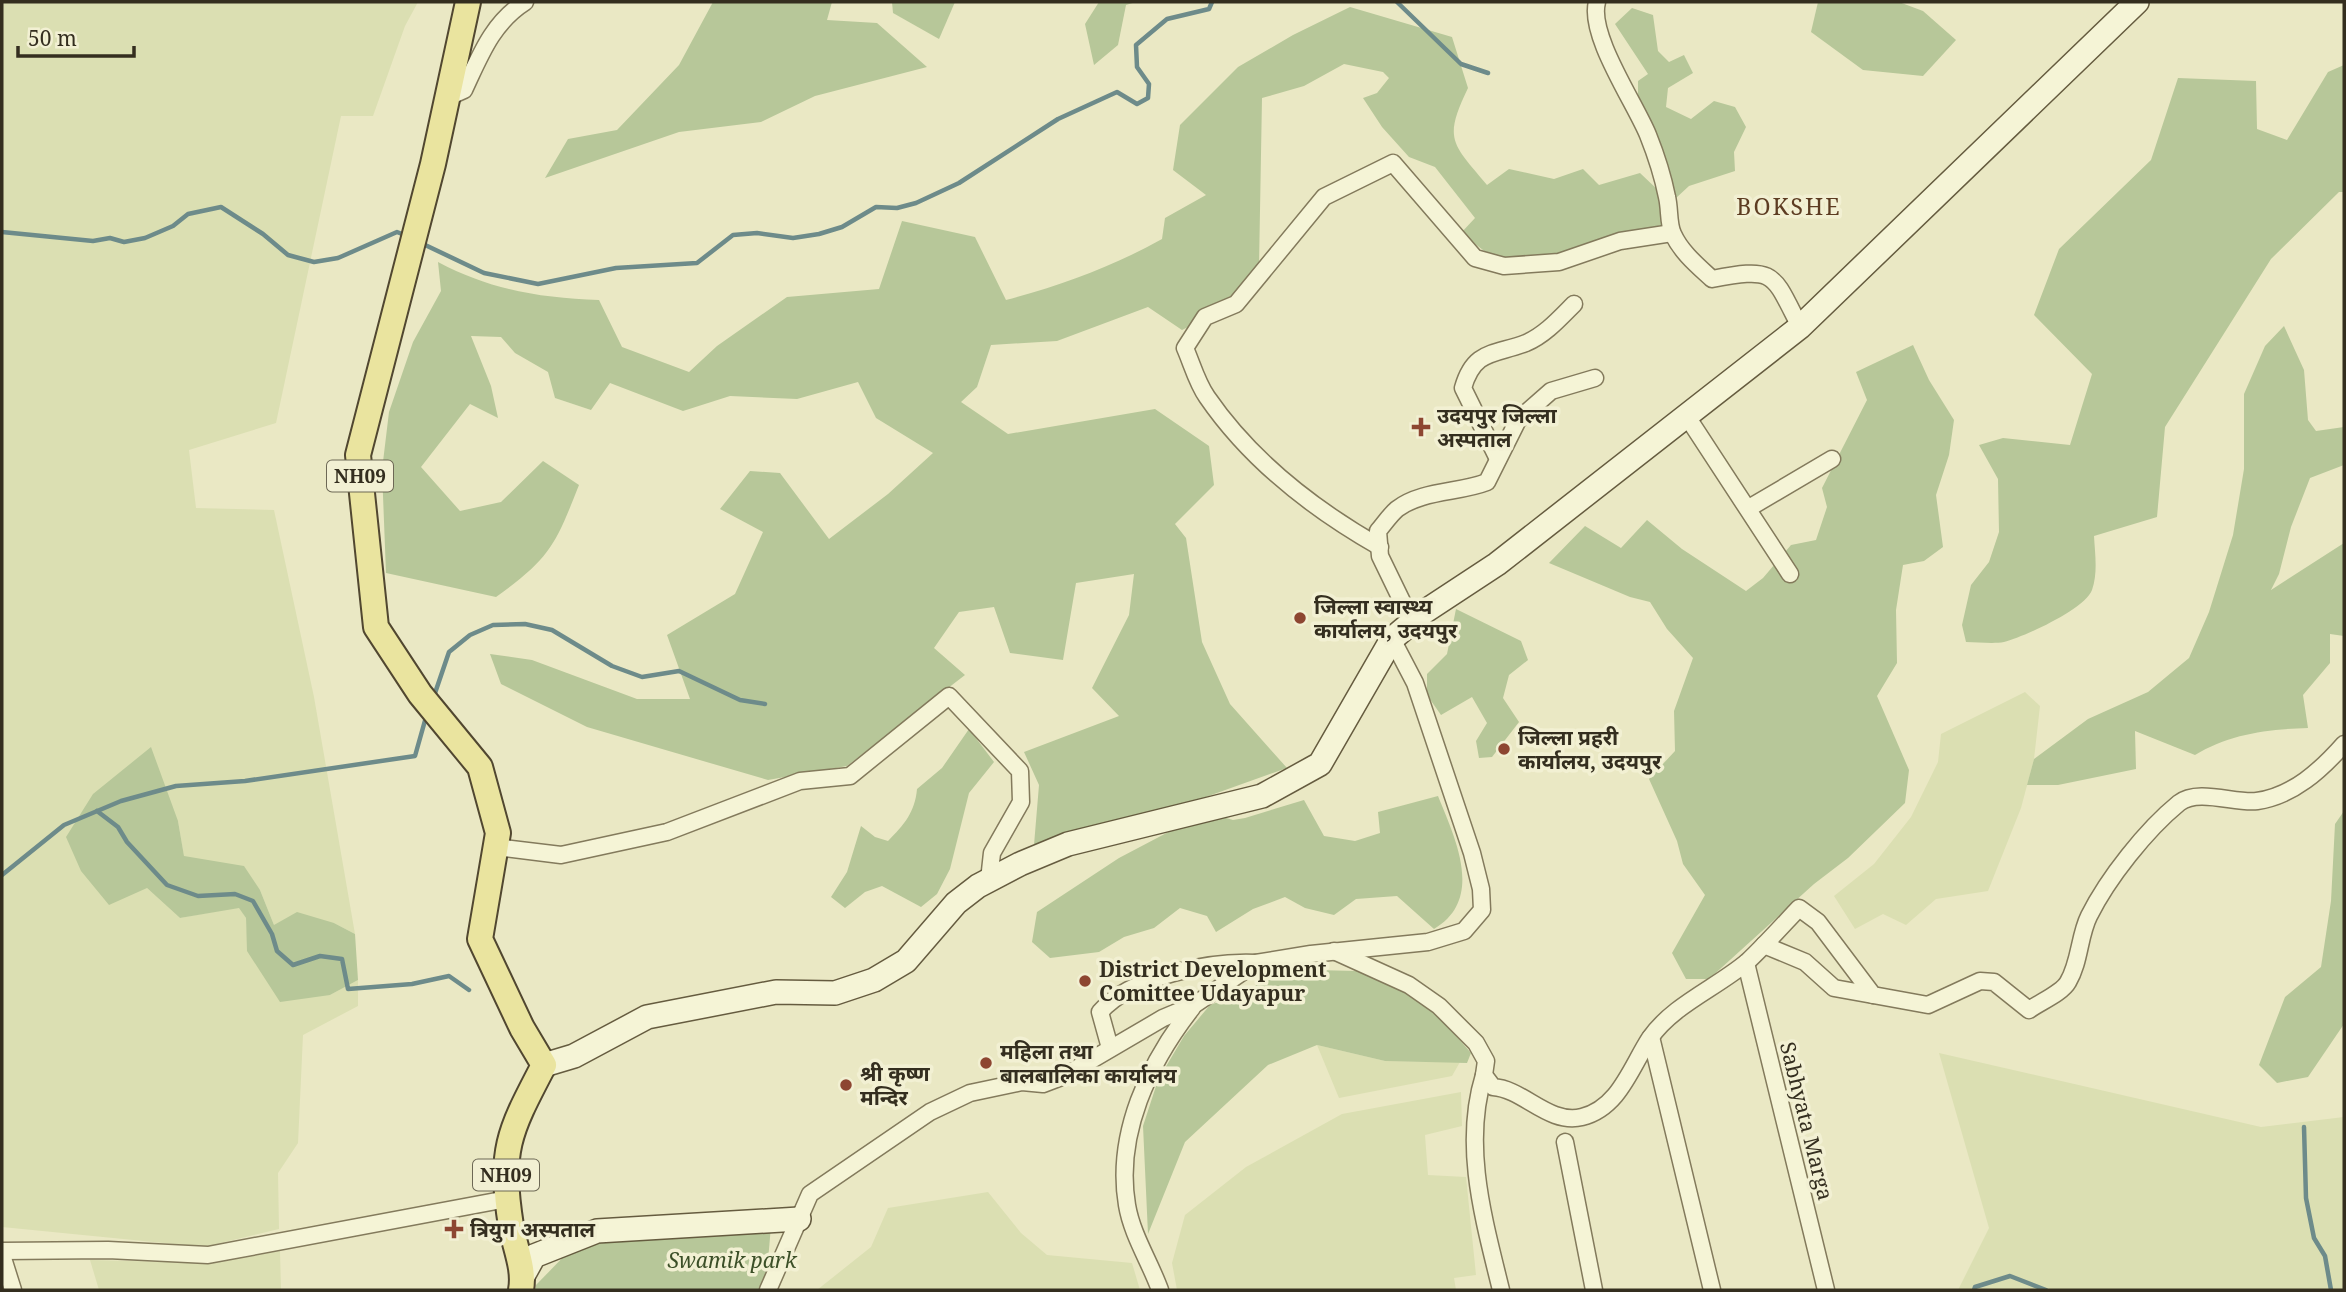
<svg xmlns="http://www.w3.org/2000/svg" width="2346" height="1292" viewBox="0 0 2346 1292" font-family="'Noto Serif','Noto Sans Devanagari',serif">
<style>
.farmland{fill:#dbdfb2}
.green{fill:#b7c799}
.lines{fill:none;stroke-linecap:round;stroke-linejoin:round}
.stream{stroke:#6d8b8a;stroke-width:4.5}
.street-casing{stroke:#837a5c;stroke-width:19}
.secondary-casing{stroke:#655b3f;stroke-width:26}
.primary-casing{stroke:#514730;stroke-width:28}
.street{stroke:#f5f4d6;stroke-width:16}
.secondary{stroke:#f5f4d6;stroke-width:23}
.primary{stroke:#eae49f;stroke-width:24}
.poi-dot{fill:#8d4631;stroke:#f2f0d3;stroke-width:2.5}
.labels{text-anchor:middle;dominant-baseline:central;stroke-width:7;stroke-linejoin:round;paint-order:stroke}
.shield{fill:#f2f0d3;stroke:#6d6855;stroke-width:2}
.shield-label{font-size:19px;font-weight:bold;fill:#342e1f}
.poi-label{font-size:21px;font-weight:bold;fill:#342e1f;stroke:#f2f0d3;text-anchor:start}
.street-label{font-size:21px;fill:#342e1f;stroke:#f2f0d3}
.park-label{font-size:21px;font-style:italic;fill:#3b4f27;stroke:#f2f0d3}
.neighbourhood-label{font-size:23px;letter-spacing:2px;fill:#5d3c22;stroke:#f2f0d3}
</style>
<rect width="100%" height="100%" fill="#eae8c4"/>
<g class="farmland">
<polygon points="2,2 418,2 405,26 373,116 341,116 276,423 189,450 196,508 274,510 314,697 355,934 334,923 274,925 260,890 184,857 178,821 147,888 180,918 239,907 246,918 248,951 330,995 358,980 358,1006 303,1035 298,1143 278,1173 279,1229 204,1247 2,1227"/>
<polygon points="2025,692 2040,706 2034,759 2021,808 1988,891 1936,899 1906,925 1883,914 1855,929 1834,896 1874,864 1911,817 1938,762 1941,734"/>
<polygon points="1317,1045 1385,1061 1460,1062 1452,1076 1339,1098"/>
<polygon points="1939,1053 2261,1127 2344,1117 2344,1290 1958,1290 1989,1228"/>
<polygon points="1461,1092 1462,1126 1425,1135 1428,1175 1466,1177 1476,1275 1454,1278 1456,1290 1177,1290 1172,1263 1185,1215 1246,1167 1342,1114"/>
<polygon points="988,1192 1021,1233 1047,1255 1132,1263 1140,1290 817,1290 871,1247 888,1208"/>
<polygon points="280,1251 281,1290 99,1290 90,1260 215,1263"/>
</g>
<g class="green">
<polygon points="713,2 832,2 827,20 877,23 927,67 815,96 761,122 679,132 545,178 568,139 617,130 679,65"/>
<polygon points="892,2 955,2 939,39 893,13"/>
<polygon points="1099,2 1136,2 1126,5 1118,45 1094,65 1085,24"/>
<polygon points="1818,2 1899,2 1923,11 1956,40 1923,76 1863,70 1811,32"/>
<path d="M1350,7L1452,37L1468,88C1443,140 1452,143 1487,185L1509,169L1554,179L1583,169L1599,185L1640,173L1659,191L1663,224L1640,234L1601,239L1565,256L1531,259L1492,257L1461,233L1475,218L1435,167L1409,157L1382,127L1363,98L1377,93L1389,78L1383,72L1344,64L1304,86L1262,98L1259,267L1231,306L1182,330L1148,307L1057,341L991,345L977,387L961,402L1008,434L1155,409L1209,446L1214,485L1175,524L1186,538L1202,642L1230,704L1287,768L1189,803L1034,845L1039,785L1024,752L1119,716L1092,688L1129,615L1134,574L1076,583L1063,660L1010,653L994,607L959,612L934,648L965,675L847,766L768,780L587,727L501,684L490,654L532,660L637,699H690L667,635L735,594L763,532L720,509L750,471L780,473L829,539L888,494L933,453L876,418L858,382L797,399L730,396L683,411L610,383L591,410L555,398L548,372L515,353L501,337L471,336L491,386L498,418L470,404L421,467L460,511L501,502L543,461L579,485C555,546 550,558 496,597L386,573L382,470L389,412L413,342L441,291L438,262C491,290 540,298 599,300L622,347L689,372L717,346L787,297L879,289L902,221L975,237L1006,300C1060,286 1114,266 1162,239L1165,218L1206,195L1173,170L1180,125L1238,67L1293,35Z"/>
<polygon points="1632,8 1653,15 1658,51 1669,62 1684,55 1693,73 1668,88 1666,107 1691,119 1714,101 1735,107 1746,127 1734,152 1735,171 1689,186 1676,198 1638,100 1638,81 1648,74 1615,24"/>
<path d="M2344,65V192H2339L2271,259L2165,427L2157,517L2094,536C2095,554 2098,573 2092,590C2085,609 2024,637 2004,642C1993,644 1978,642 1966,642L1962,625L1971,585L1989,562L1999,532L1998,479L1979,445L2003,438L2070,445L2092,374L2034,315L2059,249L2151,160L2178,78L2256,81L2257,129L2287,140L2328,72Z"/>
<path d="M2284,326L2304,370L2308,420L2316,431L2344,427V465L2310,478L2291,527L2279,574L2271,590L2344,543V636L2330,634V663L2303,695L2308,728C2268,729 2229,734 2195,755L2135,731L2136,769L2058,785H2027L2034,759L2088,719L2148,692L2189,658L2209,612L2233,535L2244,469V394L2265,346Z"/>
<polygon points="1913,345 1929,380 1954,420 1949,455 1936,495 1943,547 1924,561 1903,565 1896,610 1897,663 1877,696 1909,770 1905,803 1848,858 1814,884 1709,979 1686,979 1672,953 1705,895 1683,864 1677,841 1649,779 1675,751 1674,711 1693,658 1667,629 1650,602 1630,597 1549,563 1585,526 1621,548 1647,520 1682,549 1746,591 1763,578 1791,545 1816,540 1827,507 1822,488 1867,400 1856,372"/>
<polygon points="1456,609 1521,641 1528,660 1509,675 1503,698 1519,722 1492,757 1479,758 1476,741 1487,723 1472,697 1441,715 1427,695 1427,674 1447,654"/>
<path d="M969,729L994,762L969,793L950,869L937,894L921,907L882,886L865,892L845,908L831,897L847,872L861,826L875,837L888,841C904,825 915,812 917,789L942,768Z"/>
<polygon points="151,747 178,821 184,856 244,866 260,890 274,925 297,912 334,923 355,934 358,980 330,995 280,1002 247,951 246,918 239,908 180,918 147,888 109,905 81,871 66,837 93,794"/>
<path d="M1438,796C1455,838 1485,899 1434,929L1397,896L1356,899L1334,915L1305,908L1285,897L1253,909L1216,932L1207,916L1180,908L1154,928L1124,937L1099,952L1050,958L1032,942L1037,912L1119,858L1176,828L1223,817L1233,820L1245,818L1304,800L1324,836L1355,841L1380,833L1378,812Z"/>
<polygon points="2344,811 2344,1024 2308,1077 2277,1083 2259,1065 2285,997 2321,967 2331,901 2335,824"/>
<polygon points="1314,970 1358,971 1412,995 1439,1016 1471,1053 1467,1063 1385,1061 1317,1045 1268,1065 1185,1142 1148,1234 1143,1126 1158,1080 1184,1036 1210,1005 1250,990 1269,975"/>
<polygon points="771,1226 767,1272 760,1290 535,1290 536,1285 574,1246"/>
</g>
<g class="lines">
<g class="stream">
<polyline points="1397,2 1461,64 1488,73"/>
<polyline points="2,232 93,241 110,238 124,242 145,238 173,226 188,214 221,207 263,234 288,255 314,262 338,258 397,232 407,236"/>
<polyline points="421,243 484,273 538,284 616,268 697,263 733,235 757,233 793,238 819,234 842,227 876,207 897,208 916,203 959,183 1058,119 1117,92 1137,104 1148,98 1149,84 1137,67 1136,45 1167,19 1209,9 1212,2"/>
<polyline points="434,696 449,652 470,635 493,625 525,624 552,630 612,666 642,677 679,671 740,700 765,704"/>
<polyline points="97,811 118,827 127,842 167,885 198,896 235,894 253,901 272,934 277,951 293,965 320,956 342,959 348,989 412,984 449,976 469,990"/>
<polyline points="2,875 64,825 121,801 176,786 245,781 415,756 426,717"/>
<polyline points="2304,1127 2306,1198 2314,1238 2325,1256 2331,1290"/>
<polyline points="1974,1290 1975,1287 2010,1276 2046,1290"/>
</g>
<g class="street-casing">
<g id="street">
<path d="M1597,2C1588,35 1635,103 1648,135C1656,155 1663,177 1667,197C1670,209 1668,224 1673,234C1681,252 1698,266 1712,279C1776,267 1772,272 1800,327"/>
<path d="M446,98L464,90C480,56 492,23 525,2"/>
<polyline points="1688,418 1790,574"/>
<path d="M1498,459L1463,388C1474,349 1495,355 1526,343C1545,335 1560,318 1574,304"/>
<polyline points="1749,508 1832,459"/>
<path d="M1380,547C1313,509 1251,461 1207,397C1197,383 1192,364 1185,348L1205,317L1236,304L1324,197L1393,163L1475,258L1504,266L1559,262L1620,241L1672,233"/>
<path d="M1412,622L1380,556L1378,531C1384,524 1390,515 1397,509C1422,490 1459,493 1487,482L1518,420L1551,391L1595,378"/>
<polyline points="496,847 561,855 667,832 800,781 850,776 949,696 1020,771 1021,802 992,853 989,880"/>
<polyline points="1764,945 1805,962 1834,988 1873,995"/>
<path d="M1334,951L1409,985L1439,1006L1476,1043L1486,1061L1484,1075L1493,1087C1524,1089 1548,1125 1582,1117C1619,1108 1631,1067 1650,1038C1673,1005 1716,988 1747,962C1765,945 1782,926 1799,908L1818,922L1873,995L1928,1005L1980,981L1994,982L2029,1010C2040,1002 2062,993 2068,982C2080,962 2079,936 2089,916C2108,878 2146,830 2179,803C2198,788 2236,804 2257,801C2293,796 2321,770 2344,744"/>
<polyline points="1746,963 1826,1290"/>
<polyline points="1651,1037 1712,1290"/>
<path d="M1110,1048L1100,1012C1131,976 1210,961 1256,963"/>
<path d="M1484,1075C1462,1146 1484,1220 1501,1290"/>
<polyline points="1565,1142 1594,1290"/>
<polyline points="2,1251 108,1250 208,1255 507,1199"/>
<polyline points="2,1255 13,1290"/>
<polyline points="768,1290 810,1194 930,1112 970,1093 1022,1082 1043,1084 1064,1076 1163,1018 1194,1005 1256,963 1311,954 1428,942 1464,931 1482,910 1481,889 1472,853 1415,683 1392,639"/>
<path d="M1160,1290C1150,1262 1132,1235 1127,1205C1115,1134 1149,1063 1192,1008"/>
</g>
</g>
<g class="secondary-casing">
<g id="secondary">
<polyline points="544,1065 574,1056 647,1017 776,992 835,993 874,980 906,961 956,903 978,886 1020,864 1068,844 1262,796 1320,764 1392,639 1424,612 1497,564 1800,327 2137,2"/>
<polyline points="523,1276 534,1256 597,1231 799,1219"/>
</g>
</g>
<g class="primary-casing">
<path id="primary" d="M468,2L433,164L358,455L376,627L420,694L480,767L498,833L480,939L522,1028L544,1065C509,1132 499,1149 511,1226C515,1248 525,1269 521,1290"/>
</g>
<use href="#street" class="street"/>
<use href="#secondary" class="secondary"/>
<use href="#primary" class="primary"/>
</g>
<g class="poi-dot">
<path d="M1417.5 416.5h7v7h7v7h-7v7h-7v-7h-7v-7h7z"/>
<circle cx="1300" cy="618" r="7"/>
<circle cx="1504" cy="749" r="7"/>
<circle cx="1085" cy="981" r="7"/>
<circle cx="986" cy="1063" r="7"/>
<circle cx="846" cy="1085" r="7"/>
<path d="M450.5 1218.5h7v7h7v7h-7v7h-7v-7h-7v-7h7z"/>
</g>
<g class="labels">
<g class="shield">
<rect x="327" y="460.5" width="66" height="31" rx="5"/>
<rect x="473" y="1159.5" width="66" height="31" rx="5"/>
</g>
<g class="shield-label">
<text x="360" y="476">NH09</text>
<text x="506" y="1175">NH09</text>
</g>
<g class="poi-label">
<text x="1437" y="415">उदयपुर जिल्ला<tspan x="1437" dy="24">अस्पताल</tspan></text>
<text x="1314" y="606">जिल्ला स्वास्थ्य<tspan x="1314" dy="24">कार्यालय, उदयपुर</tspan></text>
<text x="1518" y="737">जिल्ला प्रहरी<tspan x="1518" dy="24">कार्यालय, उदयपुर</tspan></text>
<text x="1099" y="969">District Development<tspan x="1099" dy="24">Comittee Udayapur</tspan></text>
<text x="1000" y="1051">महिला तथा<tspan x="1000" dy="24">बालबालिका कार्यालय</tspan></text>
<text x="860" y="1073">श्री कृष्ण<tspan x="860" dy="24">मन्दिर</tspan></text>
<text x="470" y="1229">त्रियुग अस्पताल</text>
</g>
<g class="street-label">
<text transform="translate(1807 1121) rotate(76)">Sabhyata Marga</text>
</g>
<g class="park-label">
<text x="732" y="1260">Swamik park</text>
</g>
<g class="neighbourhood-label">
<text x="1789" y="206">BOKSHE</text>
</g>
</g>
<rect width="2346" height="1292" fill="none" stroke="#342e1f" stroke-width="7"/>
<path d="M18 46v10h116v-10" fill="none" stroke="#342e1f" stroke-width="3.5"/>
<text x="28" y="46" font-size="21" fill="#342e1f" stroke="#f2f0d3" stroke-width="5" paint-order="stroke">50 m</text>
</svg>
